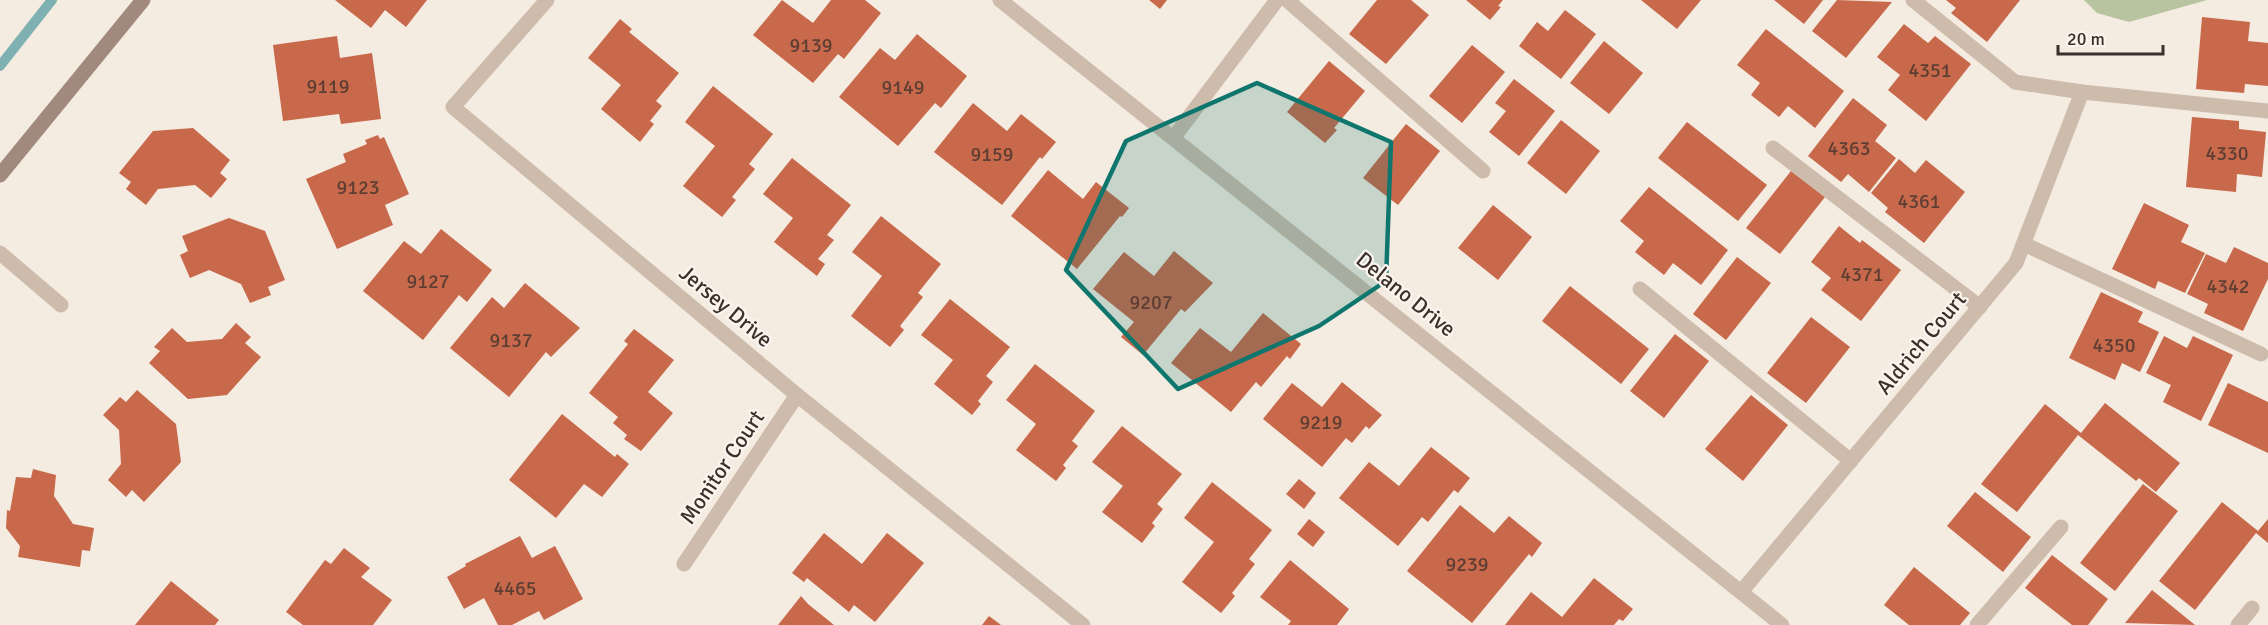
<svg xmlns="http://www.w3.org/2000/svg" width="2268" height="625" viewBox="0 0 2268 625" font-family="Signika,sans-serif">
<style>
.green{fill:#b8c4a0}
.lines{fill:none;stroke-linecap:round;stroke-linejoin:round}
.stream{stroke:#7fb0b2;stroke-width:10}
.building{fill:#c8694b}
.service{stroke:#cdbbac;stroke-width:15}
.minor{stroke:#cdbbac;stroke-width:15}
.secondary{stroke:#a18a7d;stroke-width:15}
.marked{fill:#0f766e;fill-opacity:0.2;stroke:#0f766e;stroke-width:4.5;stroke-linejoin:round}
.labels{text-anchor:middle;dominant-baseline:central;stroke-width:4.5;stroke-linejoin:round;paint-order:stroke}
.number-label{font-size:20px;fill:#5e3e33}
.street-label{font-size:22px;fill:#3b302b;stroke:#fbf5ee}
</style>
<rect width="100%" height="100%" fill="#f4ebe1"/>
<polygon class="green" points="2084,0 2207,0 2129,22 2097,13"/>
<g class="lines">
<polyline class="stream" points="0,66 52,0"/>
</g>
<g class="building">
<polygon points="335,0 427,0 406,27 385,10 371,28"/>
<polygon points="782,0 813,23 831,0 865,0 881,13 844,59 838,54 813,83 753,35"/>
<polygon points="1149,0 1167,0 1160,9"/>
<polygon points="1377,0 1411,0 1429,15 1386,64 1349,34"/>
<polygon points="1466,0 1503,0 1498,6 1501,7 1490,20"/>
<polygon points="1641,0 1701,0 1677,29"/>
<polygon points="1774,0 1823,0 1804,24"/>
<polygon points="1837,0 1892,2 1846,58 1812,31"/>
<polygon points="1946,0 2020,0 1987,42 1951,13 1956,8"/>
<polygon points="1565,10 1596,34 1561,79 1519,46 1537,22 1548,31"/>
<polygon points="2202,17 2250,22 2248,41 2268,43 2268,86 2245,84 2244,93 2196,89"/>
<polygon points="620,19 632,29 629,32 679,73 656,101 662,106 650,121 654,124 640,142 601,109 621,85 588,58"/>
<polygon points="1904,24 1928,43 1935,36 1971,64 1926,121 1888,90 1900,75 1877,57"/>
<polygon points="1766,29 1844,91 1815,128 1788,106 1779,117 1751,95 1760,83 1737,65"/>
<polygon points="917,34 967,76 941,108 935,103 898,146 839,97 880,48 895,60"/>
<polygon points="337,36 340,58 372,53 381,119 341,124 339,114 283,121 273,45"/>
<polygon points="1604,41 1643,73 1609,114 1570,83"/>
<polygon points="1472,45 1505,72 1462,123 1429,96"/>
<polygon points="1329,61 1365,91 1334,128 1337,130 1325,143 1287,112"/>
<polygon points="1514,79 1555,111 1519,156 1489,132 1506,111 1495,103"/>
<polygon points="713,86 773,134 749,164 755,169 732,197 736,200 722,217 683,186 715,146 685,122"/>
<polygon points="1853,98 1887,125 1875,141 1896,158 1869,192 1848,174 1841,182 1808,156"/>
<polygon points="973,103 1007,131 1021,114 1056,142 1042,159 1040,157 1002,205 934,152"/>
<polygon points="2192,117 2239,121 2239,129 2266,132 2262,177 2237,174 2236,192 2186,187"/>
<polygon points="1561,120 1600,151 1566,194 1527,163"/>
<polygon points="1687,122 1767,185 1738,221 1658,158"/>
<polygon points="1406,124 1440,151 1398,205 1363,178"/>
<polygon points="193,128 230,160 220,173 227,179 211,198 195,185 158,189 146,205 126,189 131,182 119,173 153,131"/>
<polygon points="378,135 380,139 384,137 409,194 385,205 393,225 337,249 306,179 346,162 343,154 367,144 365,140"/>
<polygon points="792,158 851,205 827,235 834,240 818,259 825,264 817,276 774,242 793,218 763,194"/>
<polygon points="1899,159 1915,173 1926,160 1965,192 1924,243 1885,212 1888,208 1871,193"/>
<polygon points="1048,170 1083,199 1096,182 1129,208 1122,217 1120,216 1077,269 1011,216"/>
<polygon points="1791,171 1825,197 1780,254 1746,228"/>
<polygon points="1649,187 1728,250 1701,285 1673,263 1664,275 1635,252 1644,241 1620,221"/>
<polygon points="2144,203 2189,225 2181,242 2205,253 2185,293 2158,281 2155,289 2112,269"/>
<polygon points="1493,205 1532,237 1498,280 1458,248"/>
<polygon points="881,216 941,264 918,293 923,297 900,326 904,330 890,347 851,316 882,276 852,252"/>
<polygon points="229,218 265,231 285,280 268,287 271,295 250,303 241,284 209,270 190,278 180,255 188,251 182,236"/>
<polygon points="1839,226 1860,243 1862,240 1901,270 1861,321 1821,290 1831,278 1811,262"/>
<polygon points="441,229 492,270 467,302 459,295 423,340 363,291 404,241 421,254"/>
<polygon points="2234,247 2268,263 2268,279 2243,331 2204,313 2208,304 2187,294 2206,254 2226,263"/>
<polygon points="1174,251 1213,283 1185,312 1181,309 1143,355 1121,337 1134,322 1093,289 1124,252 1154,276"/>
<polygon points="1737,257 1771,283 1726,340 1693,314"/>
<polygon points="525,283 580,328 551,357 546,352 509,397 450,348 492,297 504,308"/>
<polygon points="1570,286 1649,349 1621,384 1542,321"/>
<polygon points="2101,292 2143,312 2138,322 2159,332 2140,372 2122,363 2115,380 2069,358"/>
<polygon points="950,299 1010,347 986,376 993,382 978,401 981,404 972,415 934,384 953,360 921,335"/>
<polygon points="1263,313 1301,344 1290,359 1287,356 1261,387 1256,382 1231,412 1171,363 1200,328 1231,352"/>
<polygon points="1811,317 1850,347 1806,403 1767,373"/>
<polygon points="236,323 251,337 245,343 261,357 227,395 188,399 149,363 160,351 154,347 172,328 187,342 222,339"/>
<polygon points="634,329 674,360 648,392 673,413 641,451 624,439 627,435 613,423 618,417 589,393 628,344 624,341"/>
<polygon points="1675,334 1709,361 1664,418 1630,391"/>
<polygon points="2164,336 2187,348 2193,336 2233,355 2201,421 2163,402 2171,385 2146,373"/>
<polygon points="1035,364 1095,411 1072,441 1078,446 1063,465 1066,468 1056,481 1016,450 1036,424 1006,400"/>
<polygon points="1342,382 1382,415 1369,429 1366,426 1352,443 1346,438 1322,467 1263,419 1292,383 1322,407"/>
<polygon points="2228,383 2268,402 2268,453 2208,425"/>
<polygon points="137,390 176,424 181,462 144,502 132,490 126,497 108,480 121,464 119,430 103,415 120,397 126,402"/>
<polygon points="1751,395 1788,425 1743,481 1705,449"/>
<polygon points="2105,403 2180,463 2156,492 2139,478 2136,481 2078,435 2017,512 1981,484 2045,404 2081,433"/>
<polygon points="562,414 615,457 617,454 629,464 602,497 584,484 556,518 509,480"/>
<polygon points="1122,426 1182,474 1157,504 1163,509 1152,523 1155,526 1142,543 1102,512 1123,486 1092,462"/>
<polygon points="1431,447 1470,478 1458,493 1454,490 1428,522 1422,517 1398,546 1339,498 1369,462 1399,486"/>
<polygon points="33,469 56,475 54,496 73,524 94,528 90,551 82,550 80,567 18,557 20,546 6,528 7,510 10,511 16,477 31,478"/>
<polygon points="1299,479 1316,493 1304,509 1286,494"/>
<polygon points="1212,482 1272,530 1249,559 1255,564 1232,593 1235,596 1221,613 1182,582 1214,542 1184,518"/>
<polygon points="2143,484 2178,511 2115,591 2080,563"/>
<polygon points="1975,492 2031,537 2003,572 1947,526"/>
<polygon points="2222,502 2258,531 2268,519 2268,543 2256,533 2195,610 2159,581"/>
<polygon points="1460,505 1494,533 1509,516 1542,543 1532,557 1529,554 1472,623 1407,571"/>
<polygon points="1309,519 1325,532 1313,547 1297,534"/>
<polygon points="824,533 862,564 887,533 924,563 875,622 854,605 849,612 807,578 804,582 792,573"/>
<polygon points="520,536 532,558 555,546 583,599 544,620 539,611 512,625 498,625 484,598 464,609 447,577 466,566 465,564"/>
<polygon points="344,548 370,568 361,577 392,600 373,625 303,625 286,612 325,560 331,564"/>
<polygon points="2052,555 2108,599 2088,625 2072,625 2025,588"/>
<polygon points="1290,560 1349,609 1337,625 1288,625 1291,621 1260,597"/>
<polygon points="1914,567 1970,613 1960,625 1909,625 1884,605"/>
<polygon points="1594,578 1633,609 1623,621 1619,619 1614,625 1505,625 1531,592 1562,617"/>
<polygon points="171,581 219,620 215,625 135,625"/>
<polygon points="2152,590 2195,625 2125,623"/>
<polygon points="801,596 808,604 834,625 778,625"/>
<polygon points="989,616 1001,625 982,625"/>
</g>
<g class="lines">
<g class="service">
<polyline points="1287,0 1483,171"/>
<polyline points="1913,0 2015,82 2082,92 2268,111"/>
<polyline points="1773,148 1980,307"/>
<polyline points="2024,244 2261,354"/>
<polyline points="1640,289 1851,461"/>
<polyline points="1977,625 2061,527"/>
<polyline points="2238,625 2252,608"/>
</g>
<g class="minor">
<polyline points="547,0 453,107 797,395 1083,625"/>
<polyline points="1000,0 1782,625"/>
<polyline points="1174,137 1277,0"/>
<polyline points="0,253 61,305"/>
<polyline points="684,564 797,395"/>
<polyline points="1741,592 2016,263 2082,92"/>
</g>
<polyline class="secondary" points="0,175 143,0"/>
</g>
<path class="marked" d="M1257,83L1391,142L1386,281L1319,326L1178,389L1066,270L1126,141Z"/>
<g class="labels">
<g class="number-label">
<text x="811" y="45">9139</text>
<text x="1930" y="70">4351</text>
<text x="328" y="86">9119</text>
<text x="903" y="87">9149</text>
<text x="1849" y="148">4363</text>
<text x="2227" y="153">4330</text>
<text x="992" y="154">9159</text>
<text x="358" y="187">9123</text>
<text x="1919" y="201">4361</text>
<text x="1862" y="274">4371</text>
<text x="428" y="281">9127</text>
<text x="2228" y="286">4342</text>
<text x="1151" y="302">9207</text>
<text x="511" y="340">9137</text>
<text x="2114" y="345">4350</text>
<text x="1321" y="422">9219</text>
<text x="1467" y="564">9239</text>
<text x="515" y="588">4465</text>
</g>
<g class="street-label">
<text transform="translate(1406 294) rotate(39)">Delano Drive</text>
<text transform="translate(726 306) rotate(40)">Jersey Drive</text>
<text transform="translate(1921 343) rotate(-50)">Aldrich Court</text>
<text transform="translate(722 467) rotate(-56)">Monitor Court</text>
</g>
</g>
<path d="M2058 45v9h105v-9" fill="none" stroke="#3b302b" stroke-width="3"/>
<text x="2067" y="45" font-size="18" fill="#3b302b" stroke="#fbf5ee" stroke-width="4.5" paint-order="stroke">20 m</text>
</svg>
